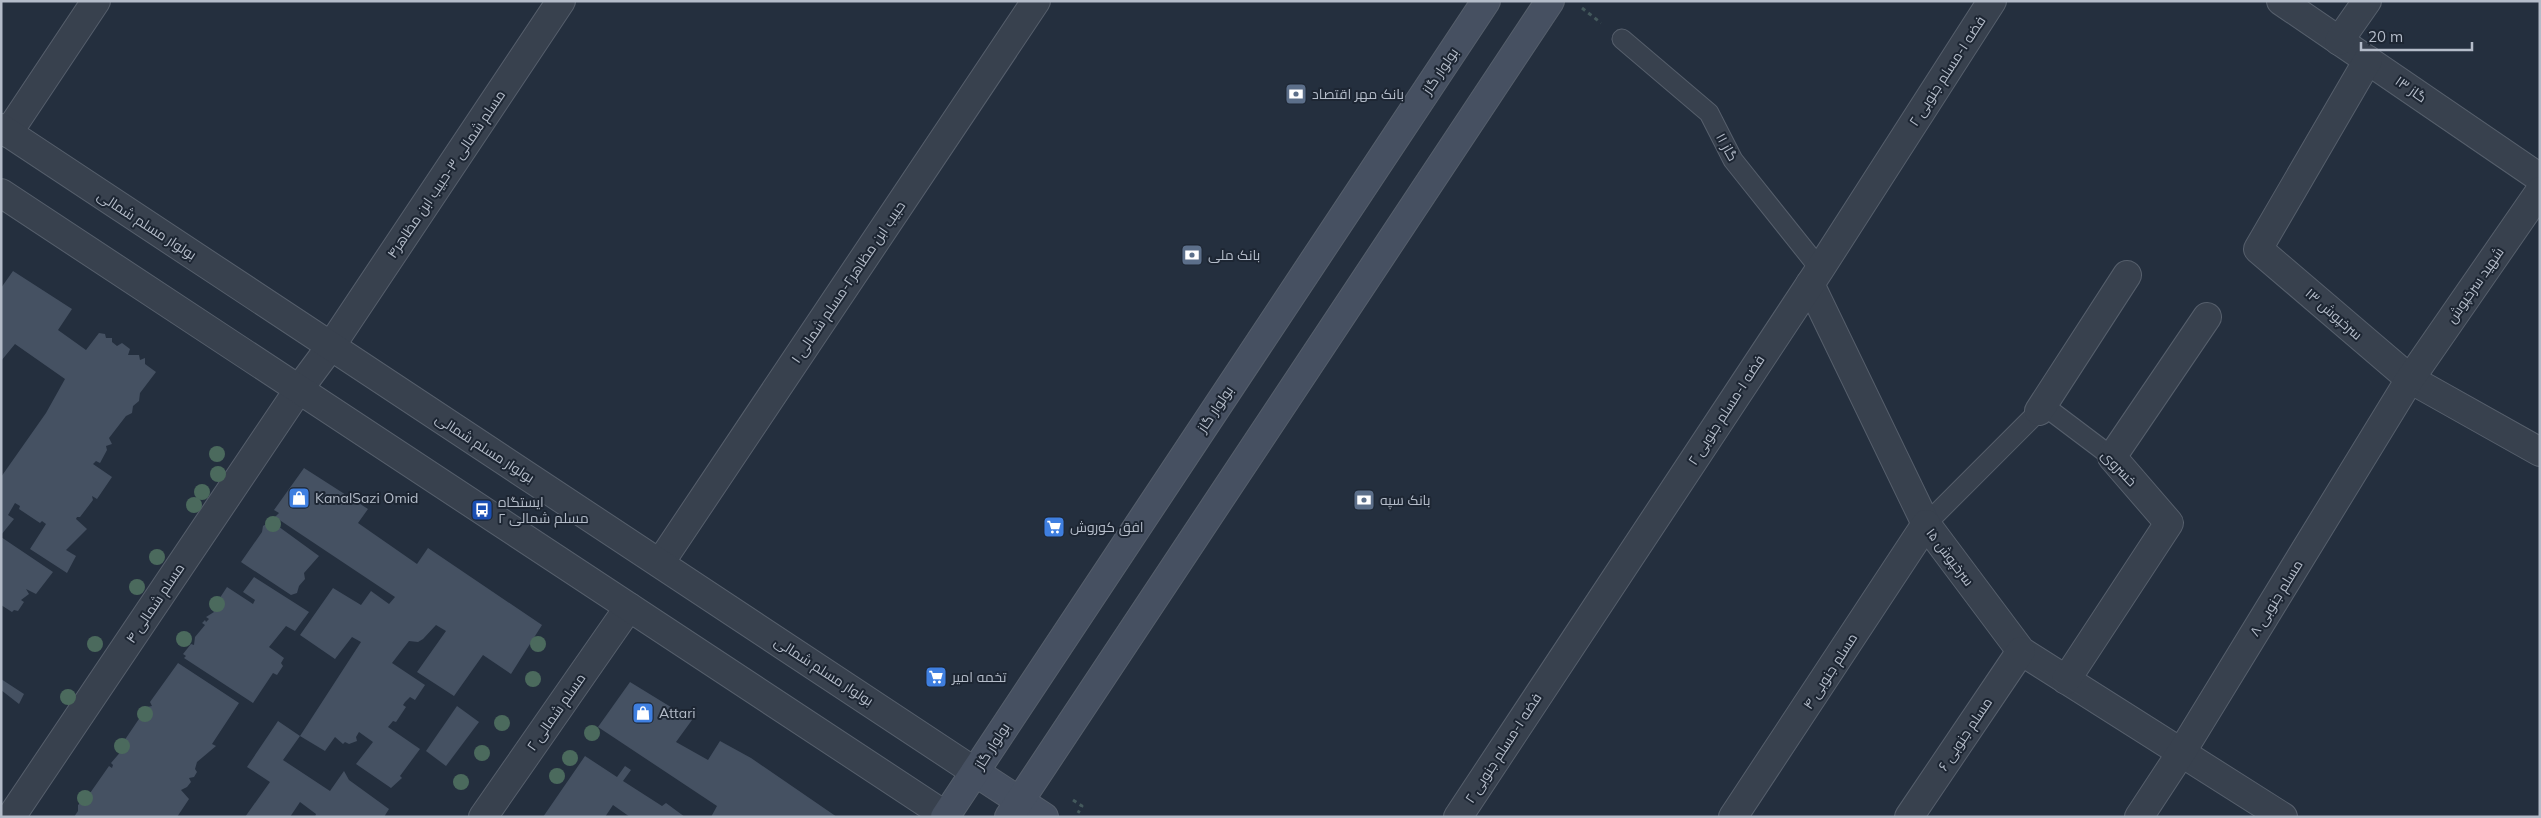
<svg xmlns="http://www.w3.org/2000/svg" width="2541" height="818" viewBox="0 0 2541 818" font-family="Mulish,Cairo,sans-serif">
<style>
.building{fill:#455162}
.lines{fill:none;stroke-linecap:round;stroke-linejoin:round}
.service-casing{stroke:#565f6c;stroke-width:21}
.minor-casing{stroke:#565f6c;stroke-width:30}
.tertiary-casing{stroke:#565f6c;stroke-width:30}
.secondary-casing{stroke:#565f6c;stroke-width:30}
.path{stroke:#44595c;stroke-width:3;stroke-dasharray:4 4;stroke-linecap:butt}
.service{stroke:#38414e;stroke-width:19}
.minor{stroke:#38414e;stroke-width:28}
.tertiary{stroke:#38414e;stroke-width:28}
.secondary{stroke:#465061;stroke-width:28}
.tree{fill:#4b6a5d}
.labels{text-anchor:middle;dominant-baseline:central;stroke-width:4;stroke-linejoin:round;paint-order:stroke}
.street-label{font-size:14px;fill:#b4bcc9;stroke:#1d2633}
.poi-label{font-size:14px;fill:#b4bcc9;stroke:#1d2633;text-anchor:start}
</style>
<rect width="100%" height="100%" fill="#242f3e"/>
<g class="building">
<polygon points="13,271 72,309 58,330 86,350 99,333 105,334 106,338 112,338 112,342 117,346 122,343 130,349 128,355 139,355 140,360 145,358 145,364 156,372 140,393 139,401 133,406 132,413 126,416 109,438 112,444 106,446 107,450 100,463 96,461 93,464 112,477 97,499 92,496 93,500 80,517 77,517 76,519 87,529 66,550 76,556 67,573 30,549 46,524 42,521 40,523 19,509 20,506 15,503 8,515 14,519 1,535 1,477 46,413 65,379 15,344 1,361 1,288"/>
<polygon points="304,468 368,509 358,523 417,564 428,548 542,625 511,674 483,655 454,696 417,672 446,631 436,625 423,639 418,642 409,641 392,663 425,685 415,700 410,697 405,702 403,705 406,707 396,722 393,721 388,727 420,749 400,776 402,778 391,788 356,764 373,742 359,732 356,737 357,741 349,744 345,742 343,744 335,737 325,751 300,736 361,642 352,637 335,659 300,635 333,588 361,605 371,591 389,604 395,597 275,517 279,513 274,510"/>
<polygon points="271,521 319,556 304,573 305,579 299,586 297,593 291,595 241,562 262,532 263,526"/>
<polygon points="1,537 53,572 36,594 26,589 29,594 21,600 24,602 18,611 14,610 12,612 1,605"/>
<polygon points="254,577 309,612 295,631 286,626 269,647 284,658 281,663 283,666 277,675 273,673 253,703 184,658 186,656 183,654 191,644 194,645 195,637 205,625 202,623 205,620 206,622 209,619 206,617 214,612 212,610 227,587 253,604 255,600 243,592"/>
<polygon points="178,663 239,703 212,744 216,746 197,762 195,769 197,772 194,777 189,778 191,782 187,787 181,790 189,799 177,817 74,817 78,811 78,805 88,796 109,766 112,768 113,765 111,763 123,749 120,747 147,707 152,706 150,702"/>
<polygon points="1,679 24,694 19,704 1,690"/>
<polygon points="630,682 692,720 676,742 708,760 720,741 751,758 837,817 711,817 717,806 598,727"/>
<polygon points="457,706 479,722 446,766 426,751"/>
<polygon points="278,721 300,736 283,760 330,791 344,771 349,780 389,809 384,817 315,817 316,814 300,802 290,817 245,817 270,782 247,767"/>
<polygon points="585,756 617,777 625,766 631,770 623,781 662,806 666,803 685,817 630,817 613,805 605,817 543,817"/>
</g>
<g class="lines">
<g class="service-casing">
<g id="service">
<polyline points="1622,39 1709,113 1733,160 1820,269"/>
<polyline points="1926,524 2039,411 2051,411 2112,457"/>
</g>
</g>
<g class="minor-casing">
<g id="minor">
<polyline points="2281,1 2540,178"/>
<polyline points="2339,41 2367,1"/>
<polyline points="2368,60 2258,249 2410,379 2540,452"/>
<polyline points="8,133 96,1"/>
<polyline points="1810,284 1926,524 2021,651 2283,817"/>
<polyline points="2039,411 2127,275"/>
<polyline points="660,563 1036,1"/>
<polyline points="2066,680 2169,523 2112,457 2207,317"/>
<polyline points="11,817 299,389 331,346 561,1"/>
<polyline points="483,817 629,607"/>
<polyline points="1458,817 1820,269 1992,1"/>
<polyline points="1733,817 1926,524"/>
<polyline points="1909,817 2021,651"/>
<polyline points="2139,817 2181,753 2410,379 2540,191"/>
</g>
</g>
<g class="tertiary-casing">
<g id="tertiary">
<polyline points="1,128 975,772"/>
<polyline points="1,193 946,816"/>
</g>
</g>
<g class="secondary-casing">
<g id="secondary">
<polyline points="975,772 1044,817"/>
<polyline points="945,817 1486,1"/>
<polyline points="1009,817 1550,1"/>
</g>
</g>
<g class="path">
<polyline points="1582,8 1601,23"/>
<polyline points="1073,800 1082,806 1078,813"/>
</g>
<use href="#service" class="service"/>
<use href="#minor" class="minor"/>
<use href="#tertiary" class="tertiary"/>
<use href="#secondary" class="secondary"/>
</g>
<g class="tree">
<circle cx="217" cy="454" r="8"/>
<circle cx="218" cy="474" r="8"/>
<circle cx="202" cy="492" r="8"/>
<circle cx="194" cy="505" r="8"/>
<circle cx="273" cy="524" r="8"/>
<circle cx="157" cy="557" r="8"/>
<circle cx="137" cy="587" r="8"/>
<circle cx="217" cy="604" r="8"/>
<circle cx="184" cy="639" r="8"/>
<circle cx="95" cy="644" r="8"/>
<circle cx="538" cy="644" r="8"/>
<circle cx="533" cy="679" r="8"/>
<circle cx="68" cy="697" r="8"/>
<circle cx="145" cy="714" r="8"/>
<circle cx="502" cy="723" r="8"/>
<circle cx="592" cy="733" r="8"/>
<circle cx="122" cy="746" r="8"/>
<circle cx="482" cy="753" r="8"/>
<circle cx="570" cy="758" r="8"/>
<circle cx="557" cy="776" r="8"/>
<circle cx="461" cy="782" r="8"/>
<circle cx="85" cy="798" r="8"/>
</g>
<defs>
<g id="bank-square" transform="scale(1.125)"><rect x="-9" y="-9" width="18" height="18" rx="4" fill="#5c6f8a" stroke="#1d2633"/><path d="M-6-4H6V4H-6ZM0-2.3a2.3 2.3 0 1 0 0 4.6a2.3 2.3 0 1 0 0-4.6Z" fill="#fff"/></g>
<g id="shop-square" transform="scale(1.125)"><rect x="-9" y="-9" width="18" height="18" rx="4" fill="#3f7fe0" stroke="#1d2633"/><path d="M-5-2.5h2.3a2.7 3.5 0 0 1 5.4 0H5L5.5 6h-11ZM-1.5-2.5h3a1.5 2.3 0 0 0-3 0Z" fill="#fff"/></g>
<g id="bus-square" transform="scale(1.125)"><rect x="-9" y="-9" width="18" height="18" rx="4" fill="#1a4fb4" stroke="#1d2633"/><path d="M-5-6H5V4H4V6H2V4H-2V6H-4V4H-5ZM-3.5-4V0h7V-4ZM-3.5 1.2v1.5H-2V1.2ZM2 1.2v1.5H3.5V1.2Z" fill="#fff"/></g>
<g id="supermarket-square" transform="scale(1.125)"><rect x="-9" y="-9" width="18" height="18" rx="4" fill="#3f7fe0" stroke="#1d2633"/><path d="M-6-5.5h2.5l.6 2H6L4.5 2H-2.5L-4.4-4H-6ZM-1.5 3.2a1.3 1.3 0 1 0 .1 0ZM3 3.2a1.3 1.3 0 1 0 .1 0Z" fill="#fff"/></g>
</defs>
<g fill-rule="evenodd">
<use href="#bank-square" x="1296" y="94"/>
<use href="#bank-square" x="1192" y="255"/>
<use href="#shop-square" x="299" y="498"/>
<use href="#bank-square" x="1364" y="500"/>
<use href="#bus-square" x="482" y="510"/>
<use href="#supermarket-square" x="1054" y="527"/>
<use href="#supermarket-square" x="936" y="677"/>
<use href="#shop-square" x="643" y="713"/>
</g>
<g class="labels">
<g class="street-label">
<text transform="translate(1440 71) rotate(-56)">بولوار گاز</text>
<text transform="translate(1947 71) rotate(-57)">فضه ۱-مسلم جنوبی ۲</text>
<text transform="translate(2411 89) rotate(35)">گاز ۱۳</text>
<text transform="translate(1727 147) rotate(61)">گاز ۱۱</text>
<text transform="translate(446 174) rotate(-56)">مسلم شمالی ۳-حبیب ابن مظاهر۴</text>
<text transform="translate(147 225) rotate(33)">بولوار مسلم شمالی</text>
<text transform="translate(848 282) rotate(-56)">حبیب ابن مظاهر۲-مسلم شمالی ۱</text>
<text transform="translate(2475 285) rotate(-55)">شهید سرخپوش</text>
<text transform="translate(2334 314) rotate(41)">سرخپوش ۱۳</text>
<text transform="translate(1215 409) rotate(-56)">بولوار گاز</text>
<text transform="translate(1726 410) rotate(-57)">فضه ۱-مسلم جنوبی ۲</text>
<text transform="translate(485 448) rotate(33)">بولوار مسلم شمالی</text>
<text transform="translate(2119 468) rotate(46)">خسروی</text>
<text transform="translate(1950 557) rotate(53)">سرخپوش ۱۵</text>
<text transform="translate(2276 598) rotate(-58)">مسلم جنوبی ۸</text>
<text transform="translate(155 603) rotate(-56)">مسلم شمالی ۴</text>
<text transform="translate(824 671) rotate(33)">بولوار مسلم شمالی</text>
<text transform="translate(1830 671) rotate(-57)">مسلم جنوبی ۴</text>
<text transform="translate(556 712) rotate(-55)">مسلم شمالی ۲</text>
<text transform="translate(1965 734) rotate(-56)">مسلم جنوبی ۶</text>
<text transform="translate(992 746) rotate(-57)">بولوار گاز</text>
<text transform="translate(1503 748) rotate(-57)">فضه ۱-مسلم جنوبی ۲</text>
</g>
<g class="poi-label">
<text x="1312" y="94">بانک مهر اقتصاد</text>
<text x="1208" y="255">بانک ملی</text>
<text x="315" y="498">KanalSazi Omid</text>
<text x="1380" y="500">بانک سپه</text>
<text x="498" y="502">ایستگاه<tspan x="498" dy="16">مسلم شمالی ۲</tspan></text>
<text x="1070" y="527">افق کوروش</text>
<text x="952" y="677">تخمه امیر</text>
<text x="659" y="713">Attari</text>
</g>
</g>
<rect width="2541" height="818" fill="none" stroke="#b4bcc9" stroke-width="5"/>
<path d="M2361 42v8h111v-8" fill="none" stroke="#b4bcc9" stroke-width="2.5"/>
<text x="2368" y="42" font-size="15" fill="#b4bcc9" stroke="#1d2633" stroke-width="4" paint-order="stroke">20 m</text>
</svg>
